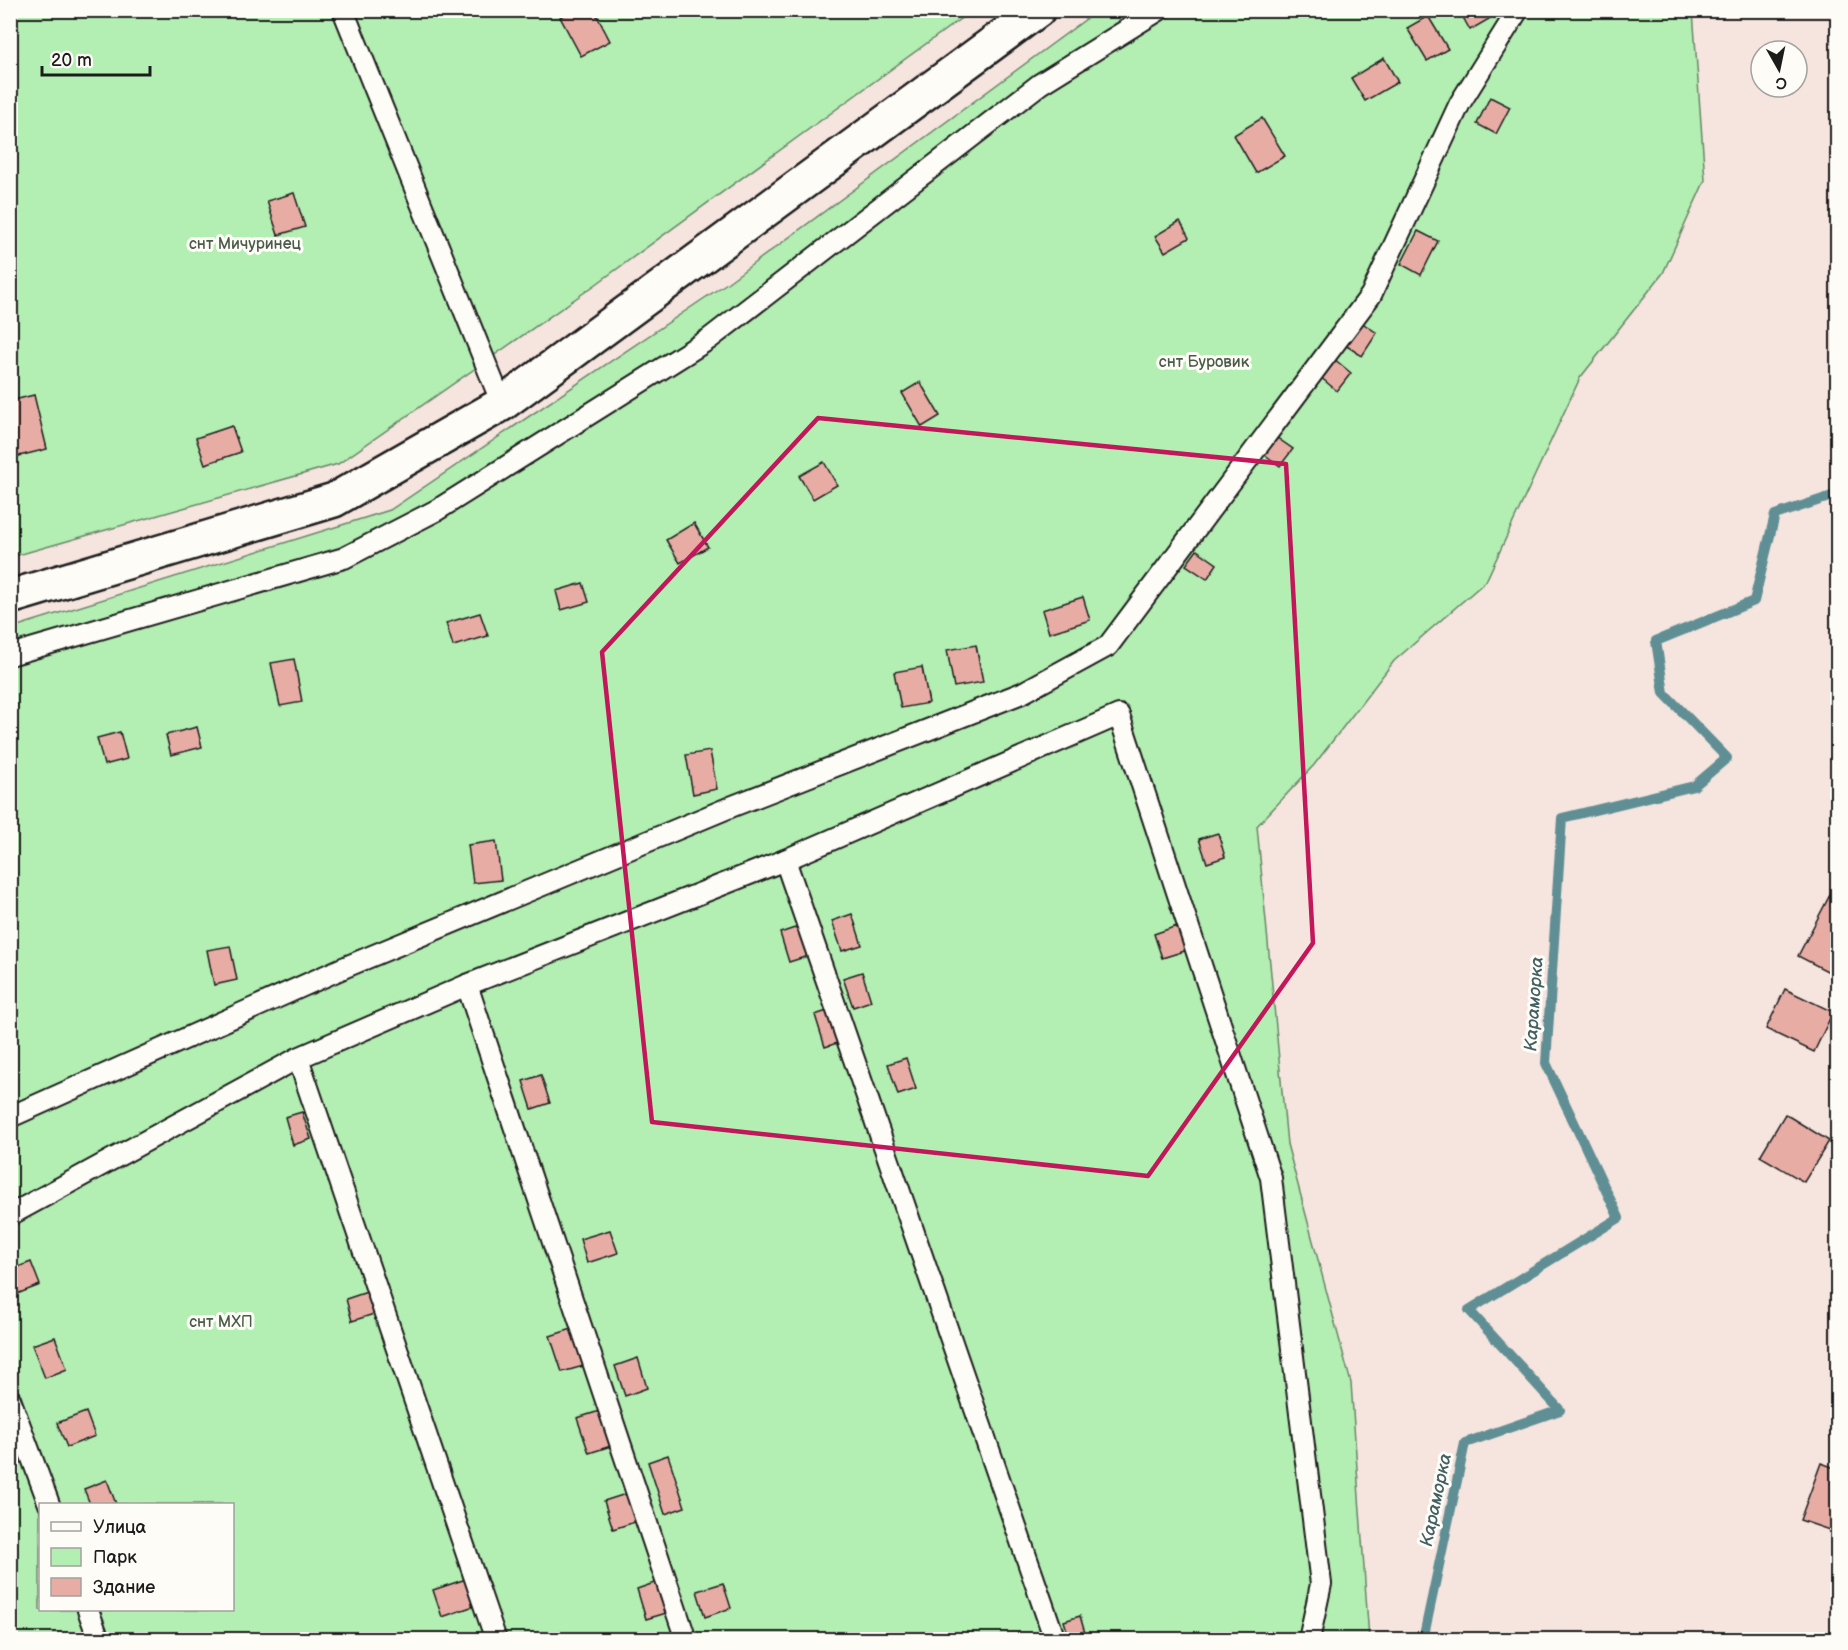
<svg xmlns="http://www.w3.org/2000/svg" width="1848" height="1650" viewBox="0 0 1848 1650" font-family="'Balsamiq Sans',sans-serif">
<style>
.green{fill:#b3eeb3;stroke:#688568;stroke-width:1.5;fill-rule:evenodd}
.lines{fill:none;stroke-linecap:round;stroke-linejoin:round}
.stream{stroke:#5e8f94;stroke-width:10}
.building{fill:#e7ada5;stroke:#1c1c1c;stroke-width:1.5}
.service-casing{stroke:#1c1c1c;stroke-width:24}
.tertiary-casing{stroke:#1c1c1c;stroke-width:38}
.service{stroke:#fdfcf7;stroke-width:20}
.tertiary{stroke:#fdfcf7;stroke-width:33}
.marked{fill:none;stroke:#c2185b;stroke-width:4.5;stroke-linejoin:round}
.labels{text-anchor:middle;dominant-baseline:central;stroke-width:6;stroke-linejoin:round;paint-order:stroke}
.park-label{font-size:16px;fill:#495b49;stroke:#fdfcf7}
.water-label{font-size:18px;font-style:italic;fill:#425f62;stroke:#fdfcf7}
</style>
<rect width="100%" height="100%" fill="#f6e4de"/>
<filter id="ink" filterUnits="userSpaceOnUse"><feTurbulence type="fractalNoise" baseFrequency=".0167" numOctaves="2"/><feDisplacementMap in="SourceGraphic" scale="12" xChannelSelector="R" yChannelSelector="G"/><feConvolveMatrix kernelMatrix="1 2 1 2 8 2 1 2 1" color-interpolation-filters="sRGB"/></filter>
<g filter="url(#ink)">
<g class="green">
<polygon points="11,11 971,11 595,285 338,464 11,557"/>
<path d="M1097,11H1693L1705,180L1663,273L1580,378L1486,581L1394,661L1314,765L1257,826L1287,1144L1351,1383L1369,1639L11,1640V628L390,510L727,283ZM40,1504H232V1610H40Z"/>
</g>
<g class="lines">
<polyline class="stream" points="1423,1640 1465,1443 1560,1410 1469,1310 1619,1218 1546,1063 1562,818 1694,786 1727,758 1664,693 1656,641 1754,601 1775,515 1838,494"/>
</g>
<g class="building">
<polygon points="573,10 594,10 610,41 581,56 560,17"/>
<polygon points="1459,10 1485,10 1489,19 1470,30"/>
<polygon points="1428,16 1448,49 1427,61 1407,28"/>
<polygon points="1384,58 1398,82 1365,101 1351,78"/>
<polygon points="1490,97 1510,107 1496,134 1477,124"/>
<polygon points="1262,118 1285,156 1256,173 1234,135"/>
<polygon points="294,193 305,227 278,235 267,201"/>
<polygon points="1180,221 1189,238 1165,252 1155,236"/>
<polygon points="1418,231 1438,241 1421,275 1401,264"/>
<polygon points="1358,320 1377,333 1362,356 1342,343"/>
<polygon points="1333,358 1351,373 1337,391 1319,376"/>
<polygon points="920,382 940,416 922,427 902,393"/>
<polygon points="34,395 47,449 11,458 10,401"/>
<polygon points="232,426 241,452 205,464 196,438"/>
<polygon points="1273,435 1293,449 1280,466 1261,452"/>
<polygon points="824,462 837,485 813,499 799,476"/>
<polygon points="694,523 708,547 680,563 666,540"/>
<polygon points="1197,550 1217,564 1207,579 1186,565"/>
<polygon points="583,583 589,602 561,610 556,591"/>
<polygon points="1083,597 1090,620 1049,633 1042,610"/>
<polygon points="480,613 488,636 453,646 446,623"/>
<polygon points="976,645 983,682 954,687 947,650"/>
<polygon points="294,659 302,702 280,706 271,663"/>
<polygon points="922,667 929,703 901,708 894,672"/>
<polygon points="197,727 202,747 171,755 166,735"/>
<polygon points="120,732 127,759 104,765 97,738"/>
<polygon points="710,751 717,789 693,794 686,755"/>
<polygon points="1218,833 1225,857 1207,863 1199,839"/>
<polygon points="496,841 501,880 473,883 468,845"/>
<polygon points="1831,893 1838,896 1838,971 1835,975 1798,956"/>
<polygon points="852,914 862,945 842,951 832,921"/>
<polygon points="1180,925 1188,950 1162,958 1154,934"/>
<polygon points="801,926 811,955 789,962 780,933"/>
<polygon points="230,946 237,980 214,985 207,950"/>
<polygon points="862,972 871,1001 853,1007 843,978"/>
<polygon points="1785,989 1833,1012 1814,1052 1766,1029"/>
<polygon points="833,1009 843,1041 825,1047 815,1015"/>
<polygon points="906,1058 916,1089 898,1095 888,1064"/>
<polygon points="541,1075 550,1103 532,1109 523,1081"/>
<polygon points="302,1112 311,1139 293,1145 285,1117"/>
<polygon points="1785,1114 1829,1141 1804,1182 1760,1156"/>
<polygon points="610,1230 618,1253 587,1263 580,1239"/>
<polygon points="31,1262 40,1285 17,1294 10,1270"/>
<polygon points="370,1291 377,1313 352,1321 346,1299"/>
<polygon points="575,1328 587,1365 562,1372 550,1336"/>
<polygon points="55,1337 67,1369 45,1378 32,1345"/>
<polygon points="638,1358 647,1388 625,1396 615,1366"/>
<polygon points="603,1410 614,1445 589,1453 577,1418"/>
<polygon points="86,1412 95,1436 67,1447 57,1423"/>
<polygon points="668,1455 685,1507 665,1514 648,1462"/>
<polygon points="1821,1463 1838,1469 1838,1533 1800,1520"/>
<polygon points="107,1480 116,1504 90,1504 84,1489"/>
<polygon points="629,1493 638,1521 613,1529 604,1501"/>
<polygon points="466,1579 474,1606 442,1617 433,1590"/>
<polygon points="660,1581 670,1612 646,1619 637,1589"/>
<polygon points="723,1583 731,1608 705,1617 697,1591"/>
<polygon points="1080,1616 1087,1640 1070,1640 1064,1621"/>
</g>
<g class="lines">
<g class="service-casing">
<g id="service">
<polyline points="343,10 502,404"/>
<polyline points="10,655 344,558 437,510 709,339 1040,84 1159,10"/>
<polyline points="785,860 1055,1640"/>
<polyline points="467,985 686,1640"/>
<polyline points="298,1058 496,1640"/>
<polyline points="10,1117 343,968 733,806 1022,693 1108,646 1371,295 1460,103 1518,10"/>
<polyline points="10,1215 298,1058 467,985 785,860 1119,715 1271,1178 1321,1584 1309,1640"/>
<polyline points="10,1399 49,1504"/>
<polyline points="88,1610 99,1640"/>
</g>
</g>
<g class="tertiary-casing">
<polyline id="tertiary" points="10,597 334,500 502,404 1038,10"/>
</g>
<use href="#service" class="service"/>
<use href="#tertiary" class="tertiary"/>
</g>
</g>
<path class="marked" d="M818,418L1286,464L1313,943L1148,1176L652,1122L602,652Z"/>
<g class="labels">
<g class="park-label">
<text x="245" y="244">снт Мичуринец</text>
<text x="1204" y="362">снт Буровик</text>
<text x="221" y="1322">снт МХП</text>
</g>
<g class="water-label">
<text transform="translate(1534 1004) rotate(-86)">Караморка</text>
<text transform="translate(1436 1500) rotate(-78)">Караморка</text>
</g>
</g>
<rect width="1848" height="1650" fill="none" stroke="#fdfcf7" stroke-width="36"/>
<rect x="18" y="18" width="1812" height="1614" fill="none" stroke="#1c1c1c" stroke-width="2" filter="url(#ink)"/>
<rect x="39" y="1503" width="195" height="108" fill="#fdfcf7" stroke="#a3a29f" stroke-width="1.5"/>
<rect x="51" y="1522" width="30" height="9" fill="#fdfcf7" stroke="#a3a29f" stroke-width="1.5"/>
<text x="93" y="1533" font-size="18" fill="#1c1c1c">Улица</text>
<rect x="51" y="1548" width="30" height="18" fill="#b3eeb3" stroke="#a3a29f" stroke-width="1.5"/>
<text x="93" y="1563" font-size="18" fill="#1c1c1c">Парк</text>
<rect x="51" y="1578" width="30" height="18" fill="#e7ada5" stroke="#a3a29f" stroke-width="1.5"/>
<text x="93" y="1593" font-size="18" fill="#1c1c1c">Здание</text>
<g transform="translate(1779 69) rotate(171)"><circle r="28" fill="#fdfcf7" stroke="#a3a29f" stroke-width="1.5"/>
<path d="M0-4.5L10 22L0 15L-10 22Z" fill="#1c1c1c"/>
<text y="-9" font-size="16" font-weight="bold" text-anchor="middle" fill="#1c1c1c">С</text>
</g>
<path d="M42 66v9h108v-9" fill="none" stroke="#1c1c1c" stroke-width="3"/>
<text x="51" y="66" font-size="18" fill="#1c1c1c" stroke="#fdfcf7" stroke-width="4.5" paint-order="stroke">20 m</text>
</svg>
